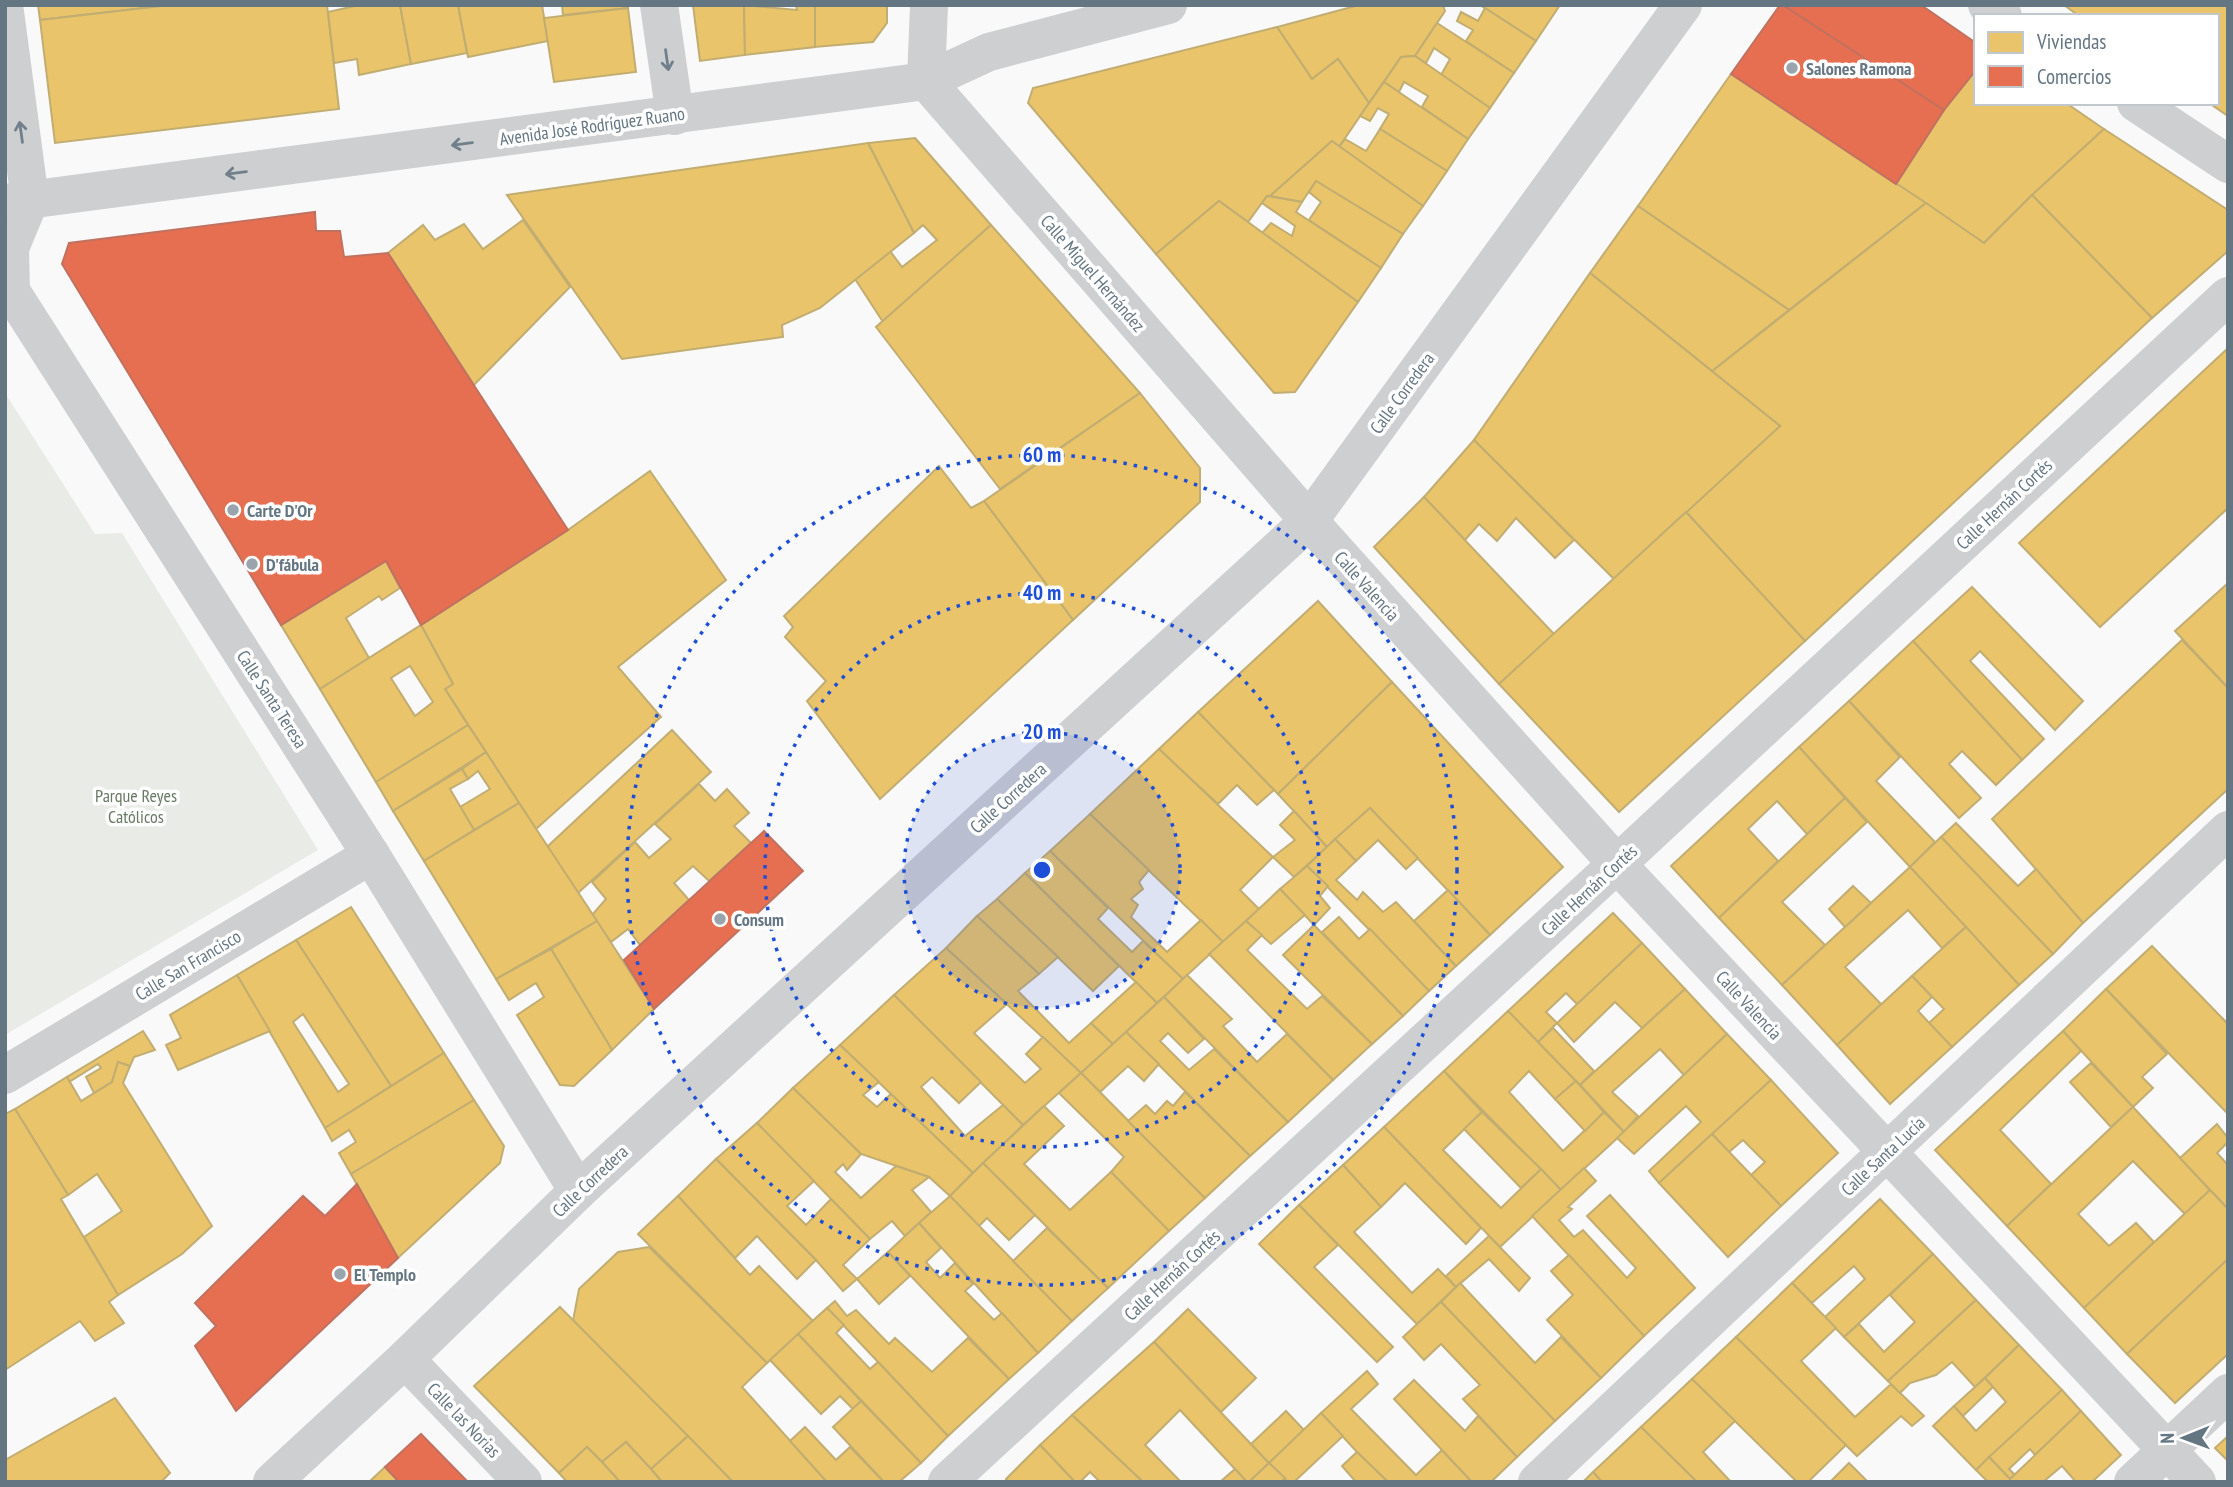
<svg xmlns="http://www.w3.org/2000/svg" width="2233" height="1487" viewBox="0 0 2233 1487" font-family="'PT Sans Narrow',sans-serif">
<style>
.green{fill:#e8ebe6}
.homes{fill:#e9c46a;stroke:#c1ad72;stroke-width:2;fill-rule:evenodd}
.shops{fill:#e76f51;stroke:#c07160;stroke-width:2}
.lines{fill:none;stroke-linecap:round;stroke-linejoin:round}
.street{stroke:#cecfd0;stroke-width:38}
.oneway{stroke:#707f8b}
.ring{fill:none;stroke:#1d4ed8;stroke-width:3.5;stroke-dasharray:3.5 7}
.poi-dot{fill:#99a4ac;stroke:#fff;stroke-width:2.5}
.labels{text-anchor:middle;dominant-baseline:central;stroke-width:7;stroke-linejoin:round;paint-order:stroke}
.poi-label{font-size:18px;font-weight:bold;fill:#657683;stroke:#fff;text-anchor:start}
.street-label{font-size:18px;fill:#657683;stroke:#fff}
.park-label{font-size:18px;fill:#687a64;stroke:#fff}
.centre{fill:#1d4ed8;stroke:#fff;stroke-width:3.5}
.ring-label{font-size:21px;text-anchor:middle;font-weight:bold;fill:#1d4ed8;stroke:#fff;stroke-width:7;stroke-linejoin:round;paint-order:stroke}
</style>
<rect width="100%" height="100%" fill="#f9f9f9"/>
<polygon class="green" points="5,393 95,534 122,533 318,850 5,1035"/>
<g class="homes">
<polygon points="38,5 170,5 40,20"/>
<polygon points="170,5 327,5 339,109 55,143 40,20"/>
<polygon points="359,5 400,5 411,64 359,75 357,59 334,63 328,12"/>
<polygon points="400,5 458,5 467,53 411,64"/>
<polygon points="458,5 542,5 548,41 468,57"/>
<polygon points="562,5 627,5 628,8 563,15"/>
<polygon points="693,5 744,5 745,55 700,61"/>
<polygon points="744,5 797,10 796,5 815,5 815,47 745,55"/>
<polygon points="815,5 887,5 887,23 873,42 815,47"/>
<polygon points="1359,5 1443,5 1445,11 1415,56 1401,57 1369,103 1338,59 1312,79 1277,27"/>
<polygon points="1480,5 1560,5 1536,41"/>
<polygon points="2064,5 2228,5 2228,116 2209,103 2217,103 2217,16 2079,16"/>
<polygon points="628,8 636,72 554,82 544,18"/>
<polygon points="1485,8 1536,41 1514,73 1466,41 1473,30 1457,21 1461,12 1478,21"/>
<polygon points="1437,23 1514,73 1490,108 1441,75 1450,59 1434,48 1426,63 1415,56"/>
<polygon points="1277,27 1312,79 1338,59 1369,103 1339,147 1332,141 1270,196 1267,196 1248,222 1219,201 1156,254 1028,103 1033,88"/>
<polygon points="1415,56 1490,108 1468,139 1422,107 1428,96 1404,82 1399,92 1384,82 1401,57"/>
<polygon points="1976,70 1976,103 2066,103 2104,129 2032,195 1984,243 1896,184 1944,110"/>
<polygon points="1731,74 1926,203 1789,310 1638,206"/>
<polygon points="1384,82 1468,139 1447,171 1380,129 1389,114 1378,108 1370,121 1360,116"/>
<polygon points="1380,129 1447,171 1423,206 1339,147 1345,139 1366,151"/>
<polygon points="2104,129 2228,210 2228,251 2152,318 2032,195"/>
<polygon points="915,138 991,225 883,322 855,279 890,251 902,267 937,240 923,225 914,233 868,143"/>
<polygon points="1332,141 1423,206 1403,234 1316,181 1302,202 1270,196"/>
<polygon points="868,143 914,233 820,308 782,325 783,337 622,359 507,195"/>
<polygon points="1316,181 1403,234 1381,268 1309,220 1321,202 1309,192"/>
<polygon points="2032,195 2152,318 1805,641 1686,512 1780,426 1712,371 1926,203 1984,243"/>
<polygon points="1267,196 1302,202 1296,212 1381,268 1358,302 1262,233 1271,223 1292,236 1295,226 1262,203"/>
<polygon points="1219,201 1358,302 1295,392 1274,393 1156,254"/>
<polygon points="1638,206 1789,310 1712,371 1590,273"/>
<polygon points="523,220 570,287 474,385 388,253 423,225 435,240 464,224 483,249"/>
<polygon points="991,225 1140,393 1000,489 876,327"/>
<polygon points="1590,273 1780,426 1614,579 1474,440"/>
<polygon points="2228,348 2228,508 2100,627 2019,543"/>
<polygon points="1140,393 1200,468 1200,502 1073,620 984,501"/>
<polygon points="1474,440 1574,540 1555,558 1516,518 1497,541 1479,524 1465,540 1424,497"/>
<polygon points="939,466 971,508 984,501 1073,620 880,799 807,701 826,681 785,637 793,627 784,616"/>
<polygon points="650,471 726,580 618,667 661,717 536,829 445,689 453,684 421,625 568,530"/>
<polygon points="1424,497 1554,634 1499,684 1374,547"/>
<polygon points="1686,512 1805,641 1619,812 1499,684"/>
<polygon points="386,561 400,588 382,600 379,596 346,618 369,658 320,689 281,625"/>
<polygon points="2228,583 2228,688 2175,631"/>
<polygon points="1972,587 2083,701 2055,730 1980,651 1970,661 2044,739 2022,760 1913,641"/>
<polygon points="1318,601 1392,682 1278,794 1198,712"/>
<path d="M421,625L453,684L445,689L468,725L376,782L320,689ZM410,666L433,702L415,716L391,678Z"/>
<polygon points="2182,640 2228,688 2228,789 2083,923 1992,819"/>
<polygon points="1913,641 2022,760 1996,785 1962,751 1949,764 1981,798 1959,818 1849,701"/>
<polygon points="1392,682 1563,867 1490,935 1370,808 1327,847 1278,794"/>
<polygon points="1849,701 1900,757 1876,781 1935,842 1910,867 1799,747"/>
<polygon points="1198,712 1274,790 1257,805 1237,785 1218,804 1159,749"/>
<polygon points="468,725 486,752 393,811 376,782"/>
<polygon points="672,730 711,772 578,893 547,847"/>
<polygon points="1799,747 1845,798 1807,834 1777,801 1748,829 1778,861 1719,918 1671,866"/>
<polygon points="1159,749 1273,857 1240,890 1259,909 1223,942 1090,814"/>
<polygon points="486,752 519,803 474,830 460,807 490,789 478,771 468,779 462,769"/>
<polygon points="462,769 468,779 450,789 474,830 424,861 393,811"/>
<polygon points="699,784 715,801 727,789 749,813 734,826 751,843 709,881 693,866 674,883 689,900 640,945 628,929 611,942 592,915 606,899 592,882 635,842 649,858 671,839 655,824"/>
<polygon points="1845,798 1867,822 1782,902 1825,945 1782,985 1719,918"/>
<polygon points="519,803 597,921 496,979 424,861"/>
<polygon points="1370,808 1418,858 1406,869 1378,840 1356,861 1335,839"/>
<polygon points="1294,811 1327,847 1294,877 1273,857 1295,840 1280,825"/>
<polygon points="1090,814 1149,870 1139,882 1143,889 1131,899 1138,905 1131,917 1167,952 1201,920 1223,942 1183,979 1050,851"/>
<polygon points="1956,823 2018,886 2036,869 2083,923 2053,954 1941,837"/>
<polygon points="1941,837 2053,954 2019,985 1910,867"/>
<polygon points="1335,839 1356,861 1336,880 1357,900 1363,892 1383,912 1396,902 1456,966 1429,991 1307,866"/>
<polygon points="1050,851 1108,908 1098,919 1132,952 1143,941 1183,979 1157,1003 1025,873"/>
<polygon points="1307,866 1328,886 1320,896 1330,908 1314,925 1280,889"/>
<polygon points="1910,867 1966,927 1942,948 1908,910 1845,967 1881,1004 1837,1045 1782,985"/>
<polygon points="1025,873 1119,966 1093,991 997,899"/>
<polygon points="1853,886 1871,903 1845,927 1829,909"/>
<polygon points="1280,889 1305,915 1271,944 1246,921"/>
<polygon points="1448,890 1490,935 1456,966 1414,921"/>
<polygon points="997,899 1058,957 1039,974 977,916"/>
<polygon points="351,907 444,1053 391,1086 296,940"/>
<polygon points="1613,913 1642,943 1578,1005 1566,993 1546,1012 1557,1023 1538,1042 1508,1011"/>
<polygon points="977,916 1039,974 1018,991 1069,1043 1091,1023 1113,1044 1081,1073 946,948"/>
<polygon points="1339,917 1359,939 1370,929 1429,991 1403,1016 1322,932"/>
<polygon points="597,921 654,1009 612,1050 551,949"/>
<polygon points="1246,921 1262,935 1247,950 1307,1009 1322,996 1372,1044 1333,1080 1209,954"/>
<polygon points="1314,925 1403,1016 1372,1044 1283,955"/>
<polygon points="1966,927 2019,985 1952,1047 1929,1023 1944,1009 1912,976"/>
<path d="M296,940L391,1086L325,1128L237,975ZM303,1014L349,1084L338,1092L293,1022Z"/>
<polygon points="1642,943 1685,989 1642,1028 1615,1002 1574,1042 1557,1023"/>
<polygon points="2152,946 2228,1024 2228,1114 2106,989"/>
<polygon points="946,948 1007,1004 974,1033 1025,1083 1041,1069 1026,1054 1043,1037 1081,1073 1023,1125 894,995"/>
<polygon points="551,949 612,1050 574,1086 560,1085 517,1015 544,997 536,983 509,1000 496,979"/>
<polygon points="237,975 270,1031 178,1070 166,1045 181,1038 170,1015"/>
<polygon points="1187,975 1232,1019 1223,1026 1257,1062 1287,1034 1333,1080 1288,1122 1164,997"/>
<polygon points="1912,976 1932,997 1918,1011 1952,1047 1890,1104 1837,1045"/>
<polygon points="1136,982 1157,1003 1113,1044 1091,1023"/>
<polygon points="1685,989 1727,1034 1684,1075 1660,1049 1612,1092 1638,1116 1624,1132 1580,1085"/>
<polygon points="2106,989 2167,1054 2142,1077 2153,1088 2133,1107 2063,1031"/>
<polygon points="894,995 981,1082 959,1103 932,1077 921,1087 965,1136 1003,1105 1023,1125 973,1173 840,1045"/>
<polygon points="1164,997 1204,1039 1188,1053 1168,1033 1160,1041 1189,1070 1214,1049 1288,1122 1250,1156 1126,1032"/>
<polygon points="1508,1011 1576,1081 1555,1099 1529,1071 1509,1092 1563,1151 1604,1112 1624,1132 1561,1190 1444,1071"/>
<polygon points="1553,1028 1594,1071 1580,1085 1538,1042"/>
<polygon points="143,1031 155,1050 134,1057 130,1066 118,1062 112,1082 94,1093 86,1077 101,1068 98,1064 69,1082 67,1077"/>
<polygon points="2063,1031 2081,1051 2000,1130 2051,1184 2007,1226 1935,1150"/>
<polygon points="1126,1032 1159,1064 1144,1081 1128,1066 1100,1092 1081,1073"/>
<polygon points="1727,1034 1771,1080 1659,1183 1649,1171 1701,1122 1686,1106 1634,1154 1617,1138"/>
<polygon points="840,1045 879,1082 863,1095 877,1107 891,1094 973,1173 950,1196 929,1177 861,1154 793,1088"/>
<polygon points="444,1053 474,1100 351,1174 339,1153 356,1142 349,1130 332,1141 325,1128"/>
<polygon points="118,1062 130,1066 123,1083 212,1226 182,1254 118,1295 84,1237 122,1211 97,1174 68,1195 15,1109 67,1077 81,1101 112,1082"/>
<polygon points="2091,1063 2133,1107 2111,1127 2070,1082"/>
<polygon points="1444,1071 1482,1112 1443,1150 1501,1208 1541,1169 1561,1190 1500,1247 1384,1127"/>
<polygon points="1081,1073 1205,1198 1169,1231 1111,1172 1124,1157 1059,1093"/>
<polygon points="1771,1080 1838,1153 1781,1206 1751,1175 1765,1162 1743,1140 1729,1152 1712,1134"/>
<polygon points="1576,1081 1604,1112 1585,1131 1555,1099"/>
<polygon points="793,1088 861,1154 847,1170 843,1164 835,1172 861,1198 896,1166 929,1177 912,1190 931,1212 905,1236 892,1221 870,1239 757,1123"/>
<polygon points="1185,1092 1250,1156 1205,1198 1128,1121 1146,1105 1155,1114 1167,1101 1173,1106"/>
<polygon points="474,1100 504,1146 500,1163 398,1258 351,1174"/>
<polygon points="1044,1106 1064,1126 1024,1164 1070,1210 1111,1172 1169,1231 1108,1288 983,1163"/>
<polygon points="2133,1107 2210,1190 2185,1214 2133,1161 2078,1214 2109,1246 2136,1223 2154,1242 2084,1308 2007,1226"/>
<polygon points="15,1109 68,1195 61,1199 118,1295 109,1302 124,1323 95,1341 80,1321 5,1370 5,1114"/>
<polygon points="1482,1112 1541,1169 1521,1188 1464,1129"/>
<polygon points="757,1123 814,1181 787,1206 806,1225 831,1199 870,1239 843,1265 857,1279 843,1291 816,1260 716,1159"/>
<polygon points="2217,1124 2228,1138 2228,1142 2217,1153 2228,1165 2228,1209 2180,1158"/>
<polygon points="1384,1127 1481,1228 1466,1244 1405,1183 1381,1207 1343,1165"/>
<polygon points="1712,1134 1781,1206 1728,1257 1659,1183"/>
<polygon points="716,1159 816,1260 797,1279 757,1236 735,1258 678,1196"/>
<polygon points="983,1163 1035,1215 1009,1240 987,1218 979,1226 950,1196"/>
<polygon points="1343,1165 1381,1207 1354,1232 1412,1293 1438,1269 1456,1287 1417,1324 1299,1205"/>
<polygon points="1584,1168 1596,1181 1568,1207 1572,1209 1559,1220 1574,1237 1583,1230 1627,1278 1636,1268 1587,1216 1610,1195 1695,1288 1644,1336 1532,1216"/>
<polygon points="2210,1190 2228,1209 2228,1259 2127,1354 2084,1308"/>
<polygon points="678,1196 750,1275 759,1266 813,1321 767,1363 638,1234"/>
<polygon points="950,1196 1072,1321 1038,1353 919,1223"/>
<polygon points="1880,1199 1933,1254 1844,1337 1825,1317 1865,1279 1854,1266 1812,1303 1792,1283"/>
<polygon points="1299,1205 1338,1245 1314,1267 1393,1347 1377,1362 1259,1244"/>
<polygon points="919,1223 941,1248 926,1262 940,1278 955,1263 973,1284 965,1291 994,1320 1002,1313 1038,1353 1009,1379 888,1252"/>
<polygon points="1047,1228 1108,1288 1072,1321 1013,1261"/>
<polygon points="1489,1236 1530,1278 1519,1291 1489,1259 1456,1287 1446,1276"/>
<polygon points="649,1247 767,1363 742,1387 827,1482 733,1482 573,1321 579,1289 618,1252"/>
<polygon points="888,1252 910,1276 879,1304 857,1279"/>
<polygon points="1933,1254 1976,1300 1888,1381 1844,1337 1859,1324 1884,1352 1915,1322 1890,1295"/>
<polygon points="1569,1255 1644,1336 1601,1378 1547,1320 1573,1295 1551,1271"/>
<polygon points="2228,1259 2228,1354 2175,1403 2127,1354"/>
<polygon points="1460,1283 1535,1363 1561,1337 1601,1378 1555,1421 1441,1302"/>
<polygon points="1792,1283 1836,1328 1801,1361 1855,1417 1891,1384 1924,1416 1912,1426 1901,1416 1857,1456 1736,1337"/>
<polygon points="1976,1300 2019,1345 1975,1387 1952,1362 1936,1375 1910,1383 1900,1393 1888,1381"/>
<polygon points="835,1301 847,1316 856,1310 889,1344 895,1338 932,1372 968,1338 1009,1379 948,1436 827,1308"/>
<polygon points="1441,1302 1555,1421 1517,1457 1463,1399 1480,1385 1441,1344 1424,1360 1403,1337"/>
<polygon points="560,1307 688,1436 651,1469 626,1442 602,1462 587,1447 559,1473 474,1386"/>
<polygon points="827,1308 844,1325 836,1333 870,1369 878,1362 948,1436 921,1463 798,1334"/>
<polygon points="1188,1309 1256,1378 1221,1412 1154,1342"/>
<polygon points="798,1334 861,1401 853,1409 840,1396 821,1414 770,1360"/>
<polygon points="1736,1337 1846,1445 1808,1482 1797,1482 1692,1379"/>
<polygon points="1154,1342 1269,1463 1249,1482 1247,1482 1180,1410 1145,1445 1181,1482 1143,1482 1072,1415"/>
<polygon points="2019,1345 2062,1390 1976,1470 1933,1426 1954,1406 1976,1431 2006,1402 1985,1378"/>
<polygon points="1367,1371 1378,1384 1351,1409 1416,1475 1442,1450 1472,1482 1388,1482 1357,1452 1321,1413"/>
<polygon points="1985,1378 1993,1387 1963,1416 1954,1406"/>
<polygon points="1692,1379 1735,1421 1703,1452 1731,1482 1697,1482 1641,1427"/>
<polygon points="1414,1380 1465,1431 1478,1416 1517,1457 1491,1482 1472,1482 1394,1399"/>
<polygon points="2062,1390 2081,1411 2035,1455 2030,1449 2009,1469 2015,1475 2010,1479 1989,1457"/>
<polygon points="115,1398 170,1473 161,1482 5,1482 5,1460"/>
<polygon points="861,1401 921,1463 899,1482 884,1482 833,1427"/>
<polygon points="1286,1411 1304,1430 1269,1463 1251,1444"/>
<polygon points="2081,1411 2121,1455 2092,1482 2076,1482 2062,1466 2043,1482 1988,1482 1976,1470 1989,1457 2010,1479"/>
<polygon points="1321,1413 1343,1436 1294,1482 1288,1482 1269,1463"/>
<polygon points="1072,1415 1143,1482 1100,1482 1090,1472 1080,1482 1075,1482 1040,1445"/>
<polygon points="805,1427 836,1460 850,1447 884,1482 827,1482 790,1441"/>
<polygon points="1641,1427 1697,1482 1602,1482 1593,1472"/>
<polygon points="688,1436 733,1482 662,1482 651,1469"/>
<polygon points="2228,1436 2228,1461 2215,1448"/>
<polygon points="626,1442 651,1469 662,1482 620,1482 602,1462"/>
<polygon points="1040,1445 1075,1482 1009,1482 1006,1479"/>
<polygon points="587,1447 602,1462 620,1482 567,1482 559,1473"/>
<polygon points="1357,1452 1388,1482 1356,1482 1342,1466"/>
<polygon points="1269,1463 1285,1478 1281,1482 1249,1482"/>
<polygon points="1849,1463 1868,1482 1830,1482"/>
<polygon points="385,1467 399,1482 369,1482"/>
<polygon points="1235,1469 1247,1482 1220,1482"/>
<polygon points="1593,1472 1602,1482 1583,1482"/>
</g>
<g class="shops">
<polygon points="1780,5 1783,5 1944,110 1896,184 1731,74"/>
<polygon points="1783,5 1921,5 1976,43 1976,70 1944,110"/>
<polygon points="315,212 316,231 340,231 344,257 388,253 568,530 421,625 386,561 281,625 62,264 69,243"/>
<polygon points="764,831 803,871 654,1009 624,960"/>
<polygon points="357,1184 398,1258 236,1411 195,1346 216,1326 195,1303 303,1196 325,1216"/>
<polygon points="421,1434 468,1482 399,1482 385,1467"/>
</g>
<g class="lines">
<g class="street">
<polyline points="659,5 675,116"/>
<polyline points="929,5 926,81 1309,521 1617,864 2197,1482"/>
<polyline points="1987,5 2003,16"/>
<polyline points="5,12 30,200"/>
<polyline points="2136,103 2228,164"/>
<polyline points="30,200 10,248 11,291 371,855 578,1191"/>
<polyline points="5,203 926,81 989,52 1168,5"/>
<polyline points="5,1075 371,855"/>
<polyline points="405,1359 523,1482"/>
<polyline points="272,1482 405,1359 578,1191 1309,521 1683,5"/>
<polyline points="947,1482 1617,864 2228,296"/>
<polyline points="1537,1482 2228,830"/>
<polyline points="2133,1482 2228,1393"/>
</g>
</g>
<defs><path id="oneway-shaft" d="M-6 0H5M1.5-3L5.5 0L1.5 3" fill="none" stroke-width="1.6" stroke-linecap="round" stroke-linejoin="round" transform="scale(1.75)"/></defs>
<g class="oneway">
<use href="#oneway-shaft" transform="translate(667 60) rotate(82)"/>
<use href="#oneway-shaft" transform="translate(21 132) rotate(-98)"/>
<use href="#oneway-shaft" transform="translate(462 144) rotate(173)"/>
<use href="#oneway-shaft" transform="translate(236 173) rotate(173)"/>
</g>
<circle cx="1042" cy="870" r="138" fill="#1d4ed8" fill-opacity=".12"/>
<g class="ring">
<circle cx="1042" cy="870" r="138"/>
<circle cx="1042" cy="870" r="277"/>
<circle cx="1042" cy="870" r="415"/>
</g>
<g class="poi-dot">
<circle cx="1792" cy="68" r="7"/>
<circle cx="233" cy="510" r="7"/>
<circle cx="252" cy="564" r="7"/>
<circle cx="720" cy="919" r="7"/>
<circle cx="340" cy="1274" r="7"/>
</g>
<g class="labels">
<g class="poi-label">
<text x="1806" y="68">Salones Ramona</text>
<text x="247" y="510">Carte D'Or</text>
<text x="266" y="564">D'fábula</text>
<text x="734" y="919">Consum</text>
<text x="354" y="1274">El Templo</text>
</g>
<g class="street-label">
<text transform="translate(592 126) rotate(-8)">Avenida José Rodríguez Ruano</text>
<text transform="translate(1093 273) rotate(49)">Calle Miguel Hernández</text>
<text transform="translate(1402 393) rotate(-54)">Calle Corredera</text>
<text transform="translate(2004 504) rotate(-43)">Calle Hernán Cortés</text>
<text transform="translate(1367 586) rotate(48)">Calle Valencia</text>
<text transform="translate(272 699) rotate(57)">Calle Santa Teresa</text>
<text transform="translate(1008 798) rotate(-42)">Calle Corredera</text>
<text transform="translate(1589 890) rotate(-43)">Calle Hernán Cortés</text>
<text transform="translate(188 965) rotate(-31)">Calle San Francisco</text>
<text transform="translate(1749 1005) rotate(47)">Calle Valencia</text>
<text transform="translate(1883 1156) rotate(-43)">Calle Santa Lucía</text>
<text transform="translate(590 1181) rotate(-43)">Calle Corredera</text>
<text transform="translate(1172 1275) rotate(-43)">Calle Hernán Cortés</text>
<text transform="translate(464 1420) rotate(46)">Calle las Norias</text>
</g>
<g class="park-label">
<text x="136" y="795">Parque Reyes<tspan x="136" dy="21">Católicos</tspan></text>
</g>
</g>
<circle cx="1042" cy="870" r="10" class="centre"/>
<g class="ring-label">
<text x="1042" y="462">60 m</text>
<text x="1042" y="600">40 m</text>
<text x="1042" y="739">20 m</text>
</g>
<rect width="2233" height="1487" fill="none" stroke="#657683" stroke-width="14"/>
<rect x="1974" y="14" width="245" height="91" fill="#ffffff" stroke="#c1c8cd" stroke-width="2"/>
<rect x="1988" y="32" width="35" height="21" fill="#e9c46a" stroke="#c1c8cd" stroke-width="2"/>
<text x="2037" y="49" font-size="21" fill="#657683">Viviendas</text>
<rect x="1988" y="66" width="35" height="21" fill="#e76f51" stroke="#c1c8cd" stroke-width="2"/>
<text x="2037" y="84" font-size="21" fill="#657683">Comercios</text>
<g transform="translate(2184 1438) rotate(269)" stroke="#ffffff" stroke-width="5" paint-order="stroke">
<path d="M0-5L12 26L0 18L-12 26Z" fill="#657683"/>
<text y="-10" font-size="19" font-weight="bold" text-anchor="middle" fill="#657683">N</text>
</g>
</svg>
